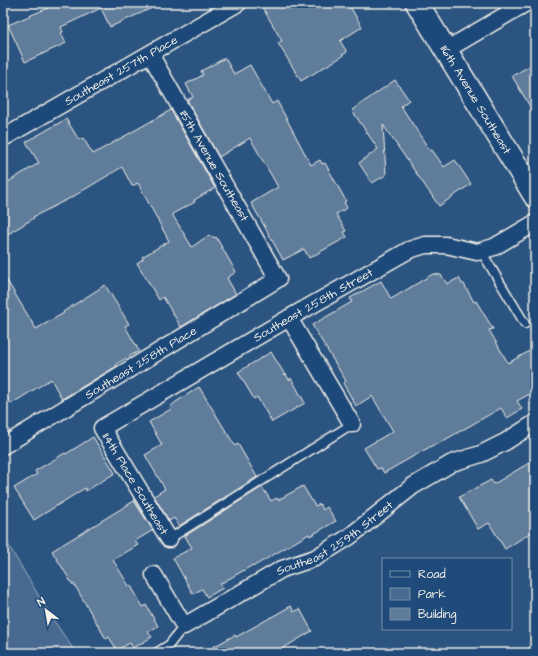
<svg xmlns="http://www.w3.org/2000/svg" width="538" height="656" viewBox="0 0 538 656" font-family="'Architects Daughter',sans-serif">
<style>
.green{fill:#496b90;stroke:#9eaebc}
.building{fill:#5e7b9a;stroke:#f4f1e8}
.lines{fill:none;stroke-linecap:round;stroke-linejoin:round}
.service-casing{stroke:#f4f1e8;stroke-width:11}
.minor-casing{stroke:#f4f1e8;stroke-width:19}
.secondary-casing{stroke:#f4f1e8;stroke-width:25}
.service{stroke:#1f4a7a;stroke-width:8}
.minor{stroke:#1f4a7a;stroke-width:16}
.secondary{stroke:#1f4a7a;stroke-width:22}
.labels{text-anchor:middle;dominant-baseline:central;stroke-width:3.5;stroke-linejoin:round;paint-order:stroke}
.street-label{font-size:12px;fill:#f4f1e8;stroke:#1f4a7a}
</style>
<rect width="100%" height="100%" fill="#2c5481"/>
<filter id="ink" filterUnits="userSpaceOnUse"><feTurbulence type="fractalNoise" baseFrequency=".025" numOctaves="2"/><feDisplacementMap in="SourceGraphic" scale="8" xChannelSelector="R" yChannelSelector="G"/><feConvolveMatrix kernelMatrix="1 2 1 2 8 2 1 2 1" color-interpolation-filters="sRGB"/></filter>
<g filter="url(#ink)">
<polygon class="green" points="3,536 52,618 76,653 3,653"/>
<g class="building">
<polygon points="56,3 163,3 110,27 101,8 61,27 63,32 61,33 66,43 25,62 8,25 48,8 48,7"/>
<polygon points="260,3 348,3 362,27 340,41 347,52 342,55 343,56 301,81 278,43 282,41"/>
<polygon points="225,58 234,74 250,65 272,104 277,101 311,165 320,160 322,164 325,163 346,201 344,202 347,208 336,214 346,231 344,232 347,237 309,258 304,249 283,260 262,222 251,203 278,187 250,138 219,157 187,100 193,97 186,84 203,75 201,71"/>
<polygon points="535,63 535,115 512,76"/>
<polygon points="395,80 409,100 401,106 430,151 432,150 444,167 455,160 471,184 439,206 383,125 386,175 372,183 359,163 378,149 353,112 354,112 352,110"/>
<polygon points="171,110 215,188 194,200 195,202 172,214 192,247 209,235 210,237 212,236 214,238 216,237 236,272 227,278 236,294 181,327 163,297 159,300 137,263 143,259 142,257 169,241 138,183 132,186 122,167 74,196 33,217 34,218 3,237 3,185 39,163 26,142 66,119 79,140 83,138 93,154"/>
<polygon points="3,274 36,329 64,313 63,312 105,285 129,324 125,326 139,351 116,364 117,366 62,399 51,379 11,404 3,391"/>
<polygon points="433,274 441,275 447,284 459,278 462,284 464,284 474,302 476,301 493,329 489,330 508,363 535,348 535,391 517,401 522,409 507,418 501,408 436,445 435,444 384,473 381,468 377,469 364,448 393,431 372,396 356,406 343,383 346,381 312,325 352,302 350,298 381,281 391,299"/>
<polygon points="271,352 285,375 286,374 289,380 291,378 305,403 272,422 257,397 254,399 238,372"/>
<polygon points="199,387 235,446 238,444 257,477 179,526 174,518 169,521 154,496 165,489 145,455 162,445 149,422 171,409 170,407 176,402"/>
<polygon points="93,437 115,473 86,491 85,488 34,520 14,488 37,474 35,471 65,453 66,454"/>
<polygon points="535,460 535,530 505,549 489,523 478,529 459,497 491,480 494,484 522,467"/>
<polygon points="303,486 315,506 320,504 323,510 327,507 336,521 310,536 309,534 261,562 254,566 253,565 220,584 223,588 207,597 202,589 193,594 173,558 192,548 185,536 262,487 271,501 277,498 278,500"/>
<polygon points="134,501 153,530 135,541 138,545 113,560 129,586 131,586 143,607 146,605 158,626 148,632 152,637 133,648 130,643 117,650 109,637 106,639 74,584 73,585 52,551"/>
<polygon points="291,606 294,612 300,609 312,631 275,653 202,653 235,635 236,637"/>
</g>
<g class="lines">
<g class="service-casing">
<g id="service">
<polyline points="481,251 525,324"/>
<polyline points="169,539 352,424"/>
<polyline points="156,653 169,645 184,626"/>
</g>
</g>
<g class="minor-casing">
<g id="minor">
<polyline points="446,50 526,3"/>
<path id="s1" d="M3,138L238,3"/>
<polyline points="289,318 352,424"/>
<path id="s2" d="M3,446L278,279L150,54"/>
<path id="s3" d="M169,539L102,428L289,318L409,250L425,245H446L477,252L494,247L535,223"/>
<path id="s4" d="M154,575L184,626L282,569L315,558L349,537L413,486L452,463L481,454L505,442L535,423"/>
</g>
</g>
<g class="secondary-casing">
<g id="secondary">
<path id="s5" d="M417,3L535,196"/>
</g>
</g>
<use href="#service" class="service"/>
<use href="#minor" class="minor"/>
<use href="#secondary" class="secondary"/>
</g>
</g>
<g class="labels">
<g class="street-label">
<text stroke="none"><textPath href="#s1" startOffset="136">Southeast 257th Place</textPath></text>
<text stroke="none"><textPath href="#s5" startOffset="113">116th Avenue Southeast</textPath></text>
<text transform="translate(214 166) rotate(60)">115th Avenue Southeast</text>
<text stroke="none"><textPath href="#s3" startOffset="374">Southeast 258th Street</textPath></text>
<text stroke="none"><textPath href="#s2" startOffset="161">Southeast 258th Place</textPath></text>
<text transform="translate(135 484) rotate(59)">114th Place Southeast</text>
<text stroke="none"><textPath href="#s4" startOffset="234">Southeast 259th Street</textPath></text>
</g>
</g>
<rect width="538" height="656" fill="none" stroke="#1f4a7a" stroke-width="16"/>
<rect x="8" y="8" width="522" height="640" fill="none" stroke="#f4f1e8" stroke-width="1.5" filter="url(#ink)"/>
<rect x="382" y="558" width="130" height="72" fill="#1f4a7a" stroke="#748da6"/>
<rect x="390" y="571" width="20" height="6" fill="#1f4a7a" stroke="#748da6"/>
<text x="418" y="578" font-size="12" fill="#f4f1e8">Road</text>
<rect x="390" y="588" width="20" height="12" fill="#496b90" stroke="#748da6"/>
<text x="418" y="598" font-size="12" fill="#f4f1e8">Park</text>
<rect x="390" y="608" width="20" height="12" fill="#5e7b9a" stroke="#748da6"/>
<text x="418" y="618" font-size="12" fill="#f4f1e8">Building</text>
<g transform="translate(46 610) rotate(329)" stroke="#1f4a7a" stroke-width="3" paint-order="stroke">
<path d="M0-3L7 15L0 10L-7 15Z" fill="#f4f1e8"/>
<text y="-6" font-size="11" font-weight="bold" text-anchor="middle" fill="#f4f1e8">N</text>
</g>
</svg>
